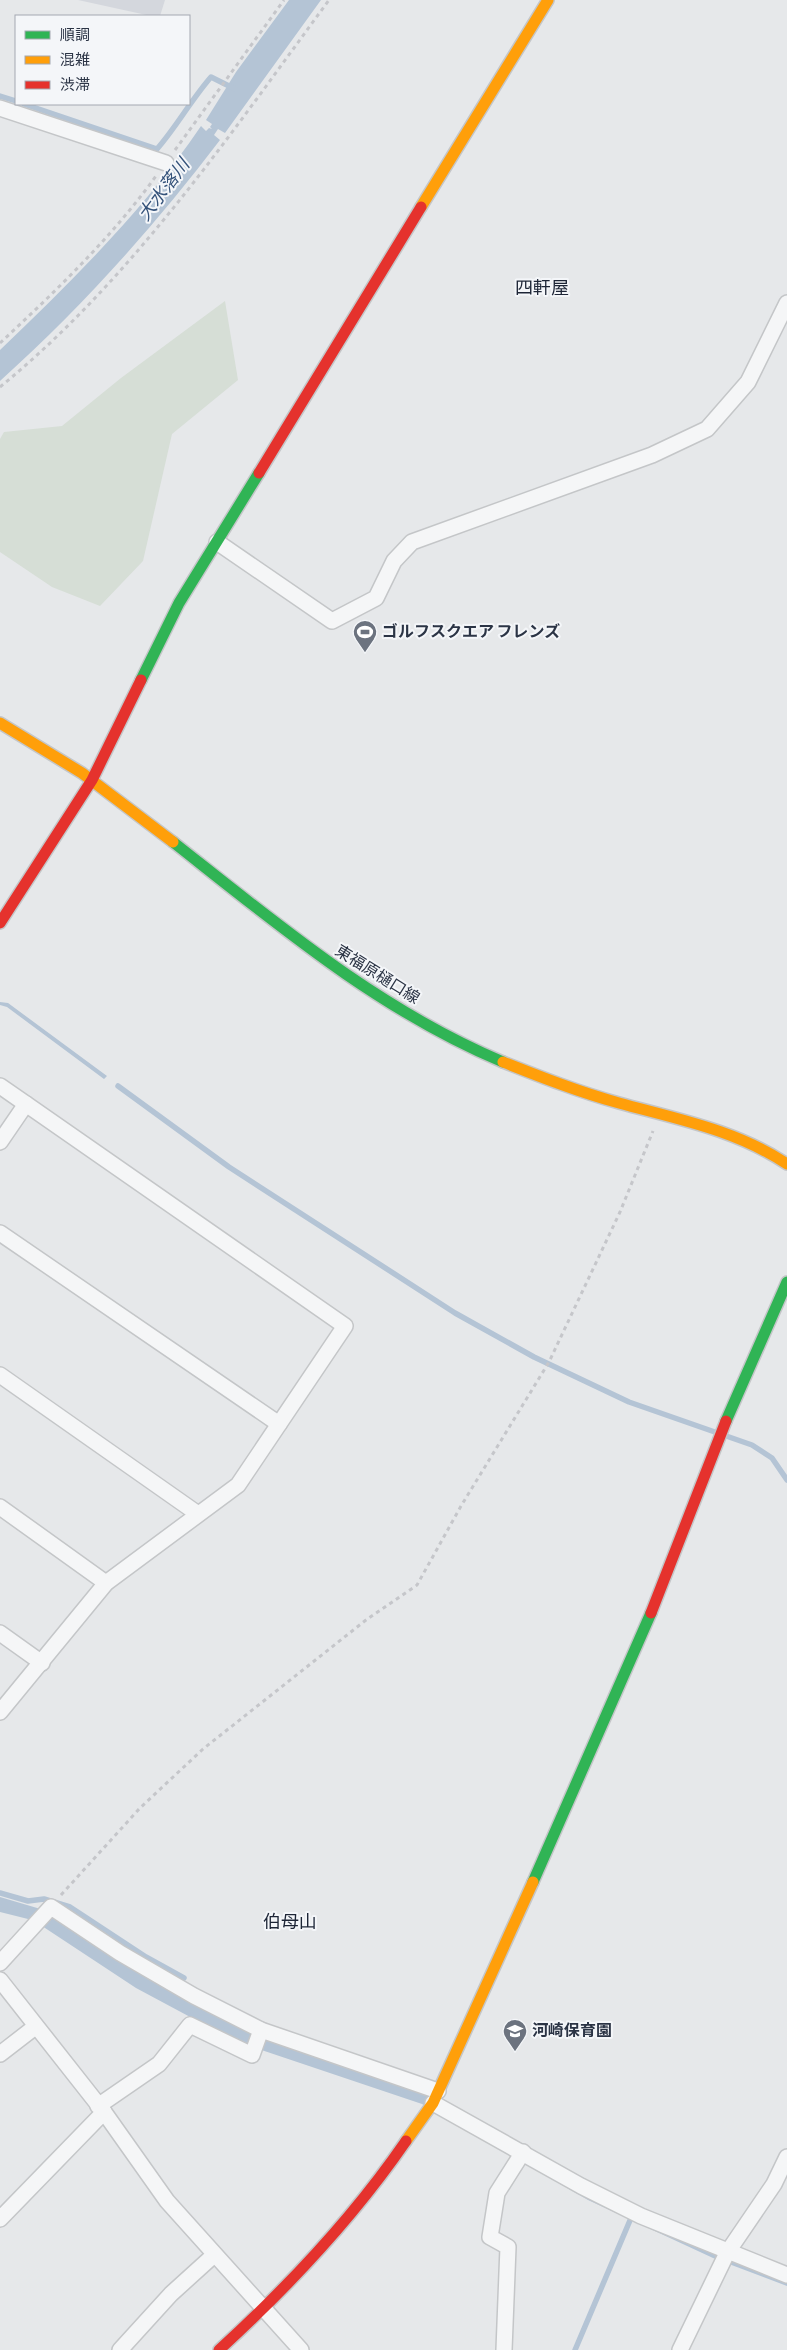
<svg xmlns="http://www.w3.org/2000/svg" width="787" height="2350" viewBox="0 0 787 2350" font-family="'Sofia Sans Condensed','Noto Sans JP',sans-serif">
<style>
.built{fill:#d4d7dd}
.green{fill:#d6ded6}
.water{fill:#b4c4d5}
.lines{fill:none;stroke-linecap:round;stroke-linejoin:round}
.stream{stroke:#b4c4d5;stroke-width:5.5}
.street-casing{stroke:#c4c6c8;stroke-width:18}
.fast-casing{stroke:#c4c6c8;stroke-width:14}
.slow-casing{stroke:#c4c6c8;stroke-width:14}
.jam-casing{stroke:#c4c6c8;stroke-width:14}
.path{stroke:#c5c6ca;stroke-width:3;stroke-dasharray:4 4;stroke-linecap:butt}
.street{stroke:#f5f6f7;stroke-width:15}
.fast{stroke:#30b455;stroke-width:11}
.slow{stroke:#ff9f0a;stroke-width:11}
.jam{stroke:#e5322d;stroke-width:11}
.labels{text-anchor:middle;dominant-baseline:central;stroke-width:4;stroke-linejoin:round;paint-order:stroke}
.poi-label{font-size:16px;font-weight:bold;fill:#2b3445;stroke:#f4f6f9;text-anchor:start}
.street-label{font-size:16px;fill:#2b3445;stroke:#f4f6f9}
.water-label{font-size:18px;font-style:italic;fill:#34527a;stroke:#f4f6f9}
.neighbourhood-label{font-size:18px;fill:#1d2536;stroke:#f4f6f9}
</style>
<rect width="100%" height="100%" fill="#e6e8ea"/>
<polygon class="built" points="78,0 165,0 160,16 151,16"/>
<polygon class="green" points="225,301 238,380 172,434 143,561 100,606 52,587 0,552 0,439 4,432 62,426 121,378"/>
<g class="water">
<path d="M289,0H321L225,133L218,129L214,135L220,140C154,227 81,308 0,381V350C72,281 145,209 201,126L206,131L209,128L212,129L210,127L212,124L206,120L236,72Z"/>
<polygon points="0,1002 8,1003 107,1076 104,1079 7,1007 0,1005"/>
<polygon points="0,1897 54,1913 155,1979 411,2085 488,2137 787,2281 787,2286 713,2258 588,2200 422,2104 235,2041 136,1988 42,1926 28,1919 0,1912"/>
</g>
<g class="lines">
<g class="stream">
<polyline points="0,96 16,101"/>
<path d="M24,104L157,149C177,126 191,100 211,77L235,89"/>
<polyline points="118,1086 229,1167 455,1313 534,1357 629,1402 752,1445 772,1458 787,1480"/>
<polyline points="0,1893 28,1901 44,1899 70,1907 146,1957 184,1978"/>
<polyline points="575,2350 631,2218"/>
</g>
<g class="street-casing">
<g id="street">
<polyline points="0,108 166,163"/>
<polyline points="217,542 332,621 376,598 394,561 412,542 652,455 707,429 748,382 787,303"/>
<polyline points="0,1086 26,1104"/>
<polyline points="0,1142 26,1104 345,1326 238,1485 106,1583 0,1712"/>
<polyline points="0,1233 279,1424"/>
<polyline points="0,1375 198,1514"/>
<polyline points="0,1507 106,1583"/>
<polyline points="0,1633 42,1663"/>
<polyline points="0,1963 51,1907 120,1953 194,1996 261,2030 438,2091"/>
<polyline points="0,1980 104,2112 167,2201 301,2350"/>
<polyline points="0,2054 35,2027"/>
<polyline points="433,2103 581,2186 641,2216 787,2275"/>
<polyline points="98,2106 159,2064 190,2025 252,2055 261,2030"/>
<polyline points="0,2219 104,2112"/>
<polyline points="120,2350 171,2294 214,2255"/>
<polyline points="504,2350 508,2247 490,2237 497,2193 523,2152"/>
<polyline points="680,2350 727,2253 774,2184 787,2157"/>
</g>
</g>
<g class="fast-casing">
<g id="fast">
<polyline points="141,680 179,603 259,473"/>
<path d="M173,842C277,924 379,1010 503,1062"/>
<polyline points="726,1421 787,1282"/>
<polyline points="533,1882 651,1613"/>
</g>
</g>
<g class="slow-casing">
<g id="slow">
<polyline points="421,207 548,0"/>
<polyline points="0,723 82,773 173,842"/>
<path d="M503,1062C541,1077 579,1092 619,1103C677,1119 736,1130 787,1164"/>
<polyline points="406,2141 433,2103 533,1882"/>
</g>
</g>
<g class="jam-casing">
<g id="jam">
<polyline points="259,473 421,207"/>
<polyline points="0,923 92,780 141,680"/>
<polyline points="651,1613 726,1421"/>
<path d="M219,2350C288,2287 353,2218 406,2141"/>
</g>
</g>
<g class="path">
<polyline points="175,150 284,0"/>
<path d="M0,343C56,291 112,237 156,176"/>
<path d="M0,387C132,279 229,136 329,0"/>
<polyline points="61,1895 140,1808 203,1749 366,1620 417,1585 461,1506 549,1362 620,1212 653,1131"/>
</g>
<use href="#street" class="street"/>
<use href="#fast" class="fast"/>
<use href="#slow" class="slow"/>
<use href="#jam" class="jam"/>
</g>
<defs>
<g id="stadium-pin" transform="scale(1.25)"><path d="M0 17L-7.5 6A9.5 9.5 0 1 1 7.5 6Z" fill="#6c737f" stroke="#f4f6f9"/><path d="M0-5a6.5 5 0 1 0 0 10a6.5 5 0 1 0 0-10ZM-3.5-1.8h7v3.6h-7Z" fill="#fff"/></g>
<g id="school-pin" transform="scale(1.25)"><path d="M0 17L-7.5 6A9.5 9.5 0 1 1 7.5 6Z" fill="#6c737f" stroke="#f4f6f9"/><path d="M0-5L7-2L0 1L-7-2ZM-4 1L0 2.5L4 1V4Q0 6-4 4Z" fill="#fff"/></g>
</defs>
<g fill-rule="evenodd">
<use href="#stadium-pin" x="365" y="632"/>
<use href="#school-pin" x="515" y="2031"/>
</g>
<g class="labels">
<g class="poi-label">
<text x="382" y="632">ゴルフスクエア フレンズ</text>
<text x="532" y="2031">河崎保育園</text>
</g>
<g class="street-label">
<text transform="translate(377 975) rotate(32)">東福原樋口線</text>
</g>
<g class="water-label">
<text transform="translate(164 190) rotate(-53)">大水落川</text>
</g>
<g class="neighbourhood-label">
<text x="542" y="288">四軒屋</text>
<text x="290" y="1922">伯母山</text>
</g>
</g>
<rect x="15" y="15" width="175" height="90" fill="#f4f6f9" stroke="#a4a8b1"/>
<rect x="25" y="31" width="25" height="8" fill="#30b455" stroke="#a4a8b1"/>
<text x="60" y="40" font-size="15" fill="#2b3445">順調</text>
<rect x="25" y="56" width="25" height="8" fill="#ff9f0a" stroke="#a4a8b1"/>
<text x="60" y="65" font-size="15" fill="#2b3445">混雑</text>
<rect x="25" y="81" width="25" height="8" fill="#e5322d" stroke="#a4a8b1"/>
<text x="60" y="90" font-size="15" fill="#2b3445">渋滞</text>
</svg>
